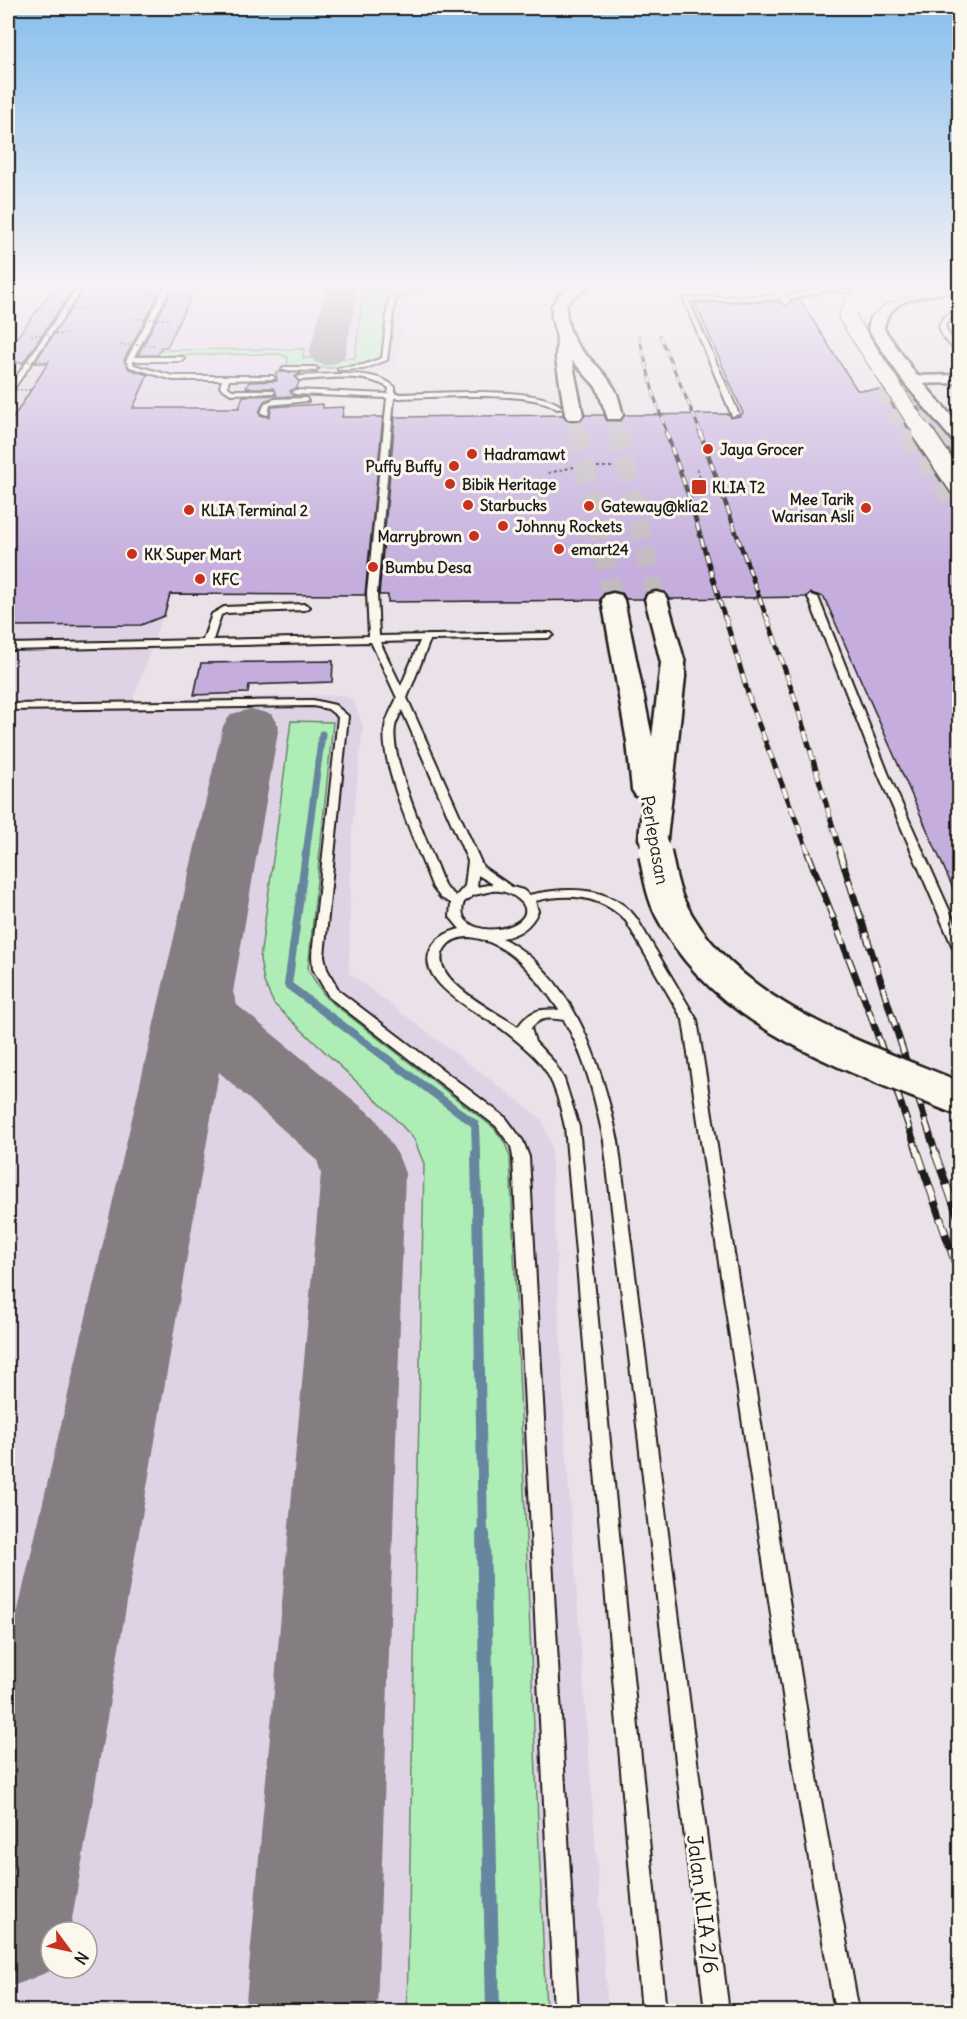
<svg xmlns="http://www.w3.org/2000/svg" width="967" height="2019" viewBox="0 0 967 2019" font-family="Delius,sans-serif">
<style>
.built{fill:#e0d2e5;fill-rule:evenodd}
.green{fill:#aeeeb6;stroke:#658569;stroke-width:1.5}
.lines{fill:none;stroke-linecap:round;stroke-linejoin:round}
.stream-far3{stroke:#65869e;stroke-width:7}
.stream-far2{stroke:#65869e;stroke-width:8}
.stream-far1{stroke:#65869e;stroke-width:10}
.stream{stroke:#65869e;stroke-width:14}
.taxiway{fill:#847e82;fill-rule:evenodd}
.building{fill:#c5aedd;stroke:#1c1c1c;stroke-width:1.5}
.secondary-tunnel-far1{stroke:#c2babf;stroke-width:16;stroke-dasharray:16 8;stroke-linecap:butt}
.secondary-tunnel{stroke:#c2babf;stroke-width:20;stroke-dasharray:20 10;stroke-linecap:butt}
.service-casing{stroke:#1c1c1c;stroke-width:4}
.minor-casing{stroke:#1c1c1c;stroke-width:5}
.secondary-casing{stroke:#1c1c1c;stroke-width:5}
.path{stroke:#1c1c1c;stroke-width:2;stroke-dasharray:3 3;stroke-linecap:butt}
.service{fill:#fbf7ec;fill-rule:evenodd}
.minor{fill:#fbf7ec;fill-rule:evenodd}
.secondary{fill:#fbf7ec;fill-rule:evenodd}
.rail-far4-casing{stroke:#1c1c1c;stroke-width:3}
.rail-far3-casing{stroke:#1c1c1c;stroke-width:4.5}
.rail-far2-casing{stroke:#1c1c1c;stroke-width:5}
.rail-far1-casing{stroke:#1c1c1c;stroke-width:7}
.rail-casing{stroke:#1c1c1c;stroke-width:8}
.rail-far4{stroke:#fbf7ec;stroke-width:2;stroke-dasharray:7;stroke-linecap:butt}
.rail-far3{stroke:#fbf7ec;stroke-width:3;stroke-dasharray:8;stroke-linecap:butt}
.rail-far2{stroke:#fbf7ec;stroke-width:4;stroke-dasharray:10;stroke-linecap:butt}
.rail-far1{stroke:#fbf7ec;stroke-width:4.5;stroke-dasharray:14;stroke-linecap:butt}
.rail{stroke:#fbf7ec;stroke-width:6;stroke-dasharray:17;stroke-linecap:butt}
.service-bridge-casing{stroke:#1c1c1c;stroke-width:9;stroke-linecap:butt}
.secondary-bridge-far3-casing{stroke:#1c1c1c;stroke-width:18;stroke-linecap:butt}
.secondary-bridge-far2-casing{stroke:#1c1c1c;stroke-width:23;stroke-linecap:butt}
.secondary-bridge-far1-casing{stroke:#1c1c1c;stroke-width:29;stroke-linecap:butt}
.secondary-bridge-casing{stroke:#1c1c1c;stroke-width:37;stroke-linecap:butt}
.path-bridge{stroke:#1c1c1c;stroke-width:1.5;stroke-dasharray:2 2;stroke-linecap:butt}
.service-bridge{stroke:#fbf7ec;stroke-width:7}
.secondary-bridge-far3{stroke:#fbf7ec;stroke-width:16}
.secondary-bridge-far2{stroke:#fbf7ec;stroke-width:20}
.secondary-bridge-far1{stroke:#fbf7ec;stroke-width:26}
.secondary-bridge{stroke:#fbf7ec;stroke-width:32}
.poi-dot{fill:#c8321e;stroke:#fbf7ec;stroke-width:2}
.labels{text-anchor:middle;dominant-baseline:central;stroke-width:6;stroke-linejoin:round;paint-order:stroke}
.far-poi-label{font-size:15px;font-weight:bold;fill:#1c1c1c;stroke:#fbf7ec;text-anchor:start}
.street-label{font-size:18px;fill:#1c1c1c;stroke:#fbf7ec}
.near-street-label{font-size:21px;fill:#1c1c1c;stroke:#fbf7ec}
</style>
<rect width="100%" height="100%" fill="#ebe1e8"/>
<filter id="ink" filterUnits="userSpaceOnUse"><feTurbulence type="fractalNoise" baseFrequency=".0167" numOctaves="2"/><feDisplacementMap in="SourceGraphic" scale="12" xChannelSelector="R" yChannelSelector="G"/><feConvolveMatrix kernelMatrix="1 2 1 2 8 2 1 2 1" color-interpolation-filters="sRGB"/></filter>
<g filter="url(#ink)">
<path class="built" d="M8,287H443L406,298L395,369L302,372L295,394H251L240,417L379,423L362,595L170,594L133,700L343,695L353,700L363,725L351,840L349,973L542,1119L551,1145L565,1436L608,2011L8,2012ZM51,1932H87V1968H51Z"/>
<g class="green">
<path d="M364,287H416L388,297L382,356C367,373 310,367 287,367L288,357L280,354L172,355L156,357L143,354L144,350L304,349L303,358H355Z"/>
<polygon points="291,721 333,722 308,970 326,998 494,1128 505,1143 510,1157 546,2011 407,2011 424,1164 414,1139 391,1114 274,1004 264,982 260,959"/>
</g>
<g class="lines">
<polyline class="stream-far3" points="306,854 322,734"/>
<polyline class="stream-far2" points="306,853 288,985 475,1124 476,1154"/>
<polyline class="stream-far1" points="476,1153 483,1535"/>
<polyline class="stream" points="483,1534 493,2012"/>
<g class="taxiway">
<polygon points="326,287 358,287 345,355 339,362 327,366 315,362 309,355"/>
<polygon points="251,709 271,714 279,726 233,992 237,1005 375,1118 398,1155 405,1173 377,2012 245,2012 321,1173 317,1160 219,1072 71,1925 69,1932 51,1932 53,1970 8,1988 8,1653 223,726 231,714"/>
</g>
</g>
<g class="building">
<polygon points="55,287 75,287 23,363 8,363 8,349"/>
<polygon points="86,287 152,287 148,294 159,294 124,360 129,369 148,375 133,408 239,408 243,396 277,395 273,388 246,388 249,382 277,381 276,372 281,372 301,373 295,377 299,382 297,388 290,391 295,396 275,397 264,401 259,412 260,415 269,417 272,407 323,404 323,408 344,407 342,417 383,417 365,595 170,594 164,616 141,625 8,626 8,426 48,363 34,363"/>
<polygon points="170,294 192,294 167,347 161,347 158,355 138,355"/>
<polygon points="800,300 857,390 882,390 910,431 912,439 950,495 960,500 960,904 824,597 811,593 806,597 669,599 665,592 655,590 647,592 643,599 626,599 622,593 612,591 604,593 600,600 388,602 388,595 379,595 395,417 563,415 568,421 580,421 585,415 604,415 607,421 620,421 625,415 729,414 731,418 740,416 743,413 695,303 780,302 786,306 791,301"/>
<polygon points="907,391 960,450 960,465 927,421"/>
<polygon points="333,661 332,682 249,685 248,693 194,695 201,663"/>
</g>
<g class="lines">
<g class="secondary-tunnel-far1">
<polyline points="880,390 909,433"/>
<polyline points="909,392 938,433"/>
<polyline points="574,415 578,433"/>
<polyline points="614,415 618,433"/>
</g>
<g class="secondary-tunnel">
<polyline points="578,432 613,600"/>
<polyline points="618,432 656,599"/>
<polyline points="908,432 960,510"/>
<polyline points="937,432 960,464"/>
</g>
<g class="service-casing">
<g id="service">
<polygon points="78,287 84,287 10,394 8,395 8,389"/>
<polygon points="165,287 171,287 134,357 182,357 185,359 182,361 132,361 134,365 173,376 273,376 275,379 229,380 227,386 232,390 273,390 275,393 231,394 220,387 222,380 173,380 130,367 126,361"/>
<polygon points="418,287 426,287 395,299 387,360 364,369 338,370 338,368 363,365 382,358 389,298"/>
<polygon points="826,287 850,290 847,292 828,290 793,299 689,301 739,414 732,416 683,298 793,295"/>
<path d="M960,307V312L949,319L945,326C948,337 960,345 960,356L943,337L939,326L944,317Z"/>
<polygon points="284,367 315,367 318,369 315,371 282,370"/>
<path d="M335,374C355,374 379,373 395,387V394C430,394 540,384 563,408L557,409C532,389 430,398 394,398L377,593L379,636L551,633L553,635L548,638L430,640L407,698L483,867L512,887L523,890L529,895C566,887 612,885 637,919L697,1020L818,1783L859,2012H835L796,1783L683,1020L626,921C601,895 569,893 535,901L538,911C531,927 519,935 502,938C575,976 602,1066 618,1141L729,2012H705L604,1141C595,1099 586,1058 564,1020C551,1018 540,1016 531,1028L535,1042L553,1061L564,1079L579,1127L666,2012H642L565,1127C560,1105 555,1081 540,1063C529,1050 515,1039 502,1029C481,1014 414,982 431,949C437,937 448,932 460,929L450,917L451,903L441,898L433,888C419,851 379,764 385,728C386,718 393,707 397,698L371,642L8,650V644L203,640L212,614L224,607L305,604L310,607L305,610L226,613L221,615L213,640L369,636L367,593L387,398L295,394L292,392L295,390L388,394L389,388C363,372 329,379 300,380L297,378L300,376ZM420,641L401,686L380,642ZM402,710L468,861L465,886L456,896L445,887C432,852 389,760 395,727C396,721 400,715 402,710ZM478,875L493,884L477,887ZM492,891C501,890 511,893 518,899C545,920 490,940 469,923C462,918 461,910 464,902L474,895ZM470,937C510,942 538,979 559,1010C540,1008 528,1011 518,1027C499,1013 424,978 445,948C451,939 460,937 470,937Z"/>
<polygon points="306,398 308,401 270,405 268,415 261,413 265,403 275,399"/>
<polygon points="810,595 818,597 888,773 960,934 960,954 954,950 878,773 808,597"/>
<polygon points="313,700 335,705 348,716 324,956 327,969 339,991 506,1118 523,1141 529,1157 578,2012 554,2012 513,1157 511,1146 496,1126 329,997 313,969 312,956 338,717 328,709 313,706 8,710 8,704"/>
</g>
</g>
<g class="minor-casing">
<polygon id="minor" points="960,375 960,383 911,384 904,380 911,376"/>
</g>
<g class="secondary-casing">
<g id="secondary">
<path d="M572,287H588L571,299L566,306C567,353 595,354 614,388C619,396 620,406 623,415L620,419H608L597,388L572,360L583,415L580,419H568L565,415L556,358L557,337L552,319V306L561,293Z"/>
<path d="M929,287H960V291C932,296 888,294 884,329L917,376L960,426V443L954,442L905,384L868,329C873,299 902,292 929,287Z"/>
<polygon points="656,592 664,594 667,599 685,663 685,677 667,839 663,845 653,848 643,845 639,839 643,797 636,796 632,790 627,742 602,600 605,595 613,593 621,595 624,600 652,737 661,663 645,599 648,594"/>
</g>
</g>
<g class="path">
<polyline points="597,467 615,467"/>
<polyline points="697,468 704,489"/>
<polyline points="548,473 574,467"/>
<polyline points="554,526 581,526"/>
<polyline points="609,527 627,527"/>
</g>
<use href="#service" class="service"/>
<use href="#minor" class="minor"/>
<use href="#secondary" class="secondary"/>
<g class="rail-far4-casing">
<g id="rail-far4">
<polyline points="639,336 654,396 667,433"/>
<polyline points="660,336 701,433"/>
</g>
</g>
<g class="rail-far3-casing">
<g id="rail-far3">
<polyline points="666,432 688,494 725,619"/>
<polyline points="700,432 767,619"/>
</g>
</g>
<g class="rail-far2-casing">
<g id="rail-far2">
<polyline points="725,617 752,707 809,854"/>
<polyline points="767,617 796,702 841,854"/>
</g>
</g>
<g class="rail-far1-casing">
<g id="rail-far1">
<polyline points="808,853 871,1016 918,1154"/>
<polyline points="840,853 936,1154"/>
</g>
</g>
<g class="rail-casing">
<g id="rail">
<polyline points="918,1153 960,1277"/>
<polyline points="935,1153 960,1222"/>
</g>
</g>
<use href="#rail-far4" class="rail-far4"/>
<use href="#rail-far3" class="rail-far3"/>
<use href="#rail-far2" class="rail-far2"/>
<use href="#rail-far1" class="rail-far1"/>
<use href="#rail" class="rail"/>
<g class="service-bridge-casing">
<polyline id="service-bridge" points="776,287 786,300"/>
</g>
<g class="secondary-bridge-far3-casing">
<g id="secondary-bridge-far3">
<polyline points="880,287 854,301 847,317 923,433"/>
<polyline points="865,310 882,296 911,287"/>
</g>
</g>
<g class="secondary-bridge-far2-casing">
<polyline id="secondary-bridge-far2" points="922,432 960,488"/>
</g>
<g class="secondary-bridge-far1-casing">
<polyline id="secondary-bridge-far1" points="653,839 656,854"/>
</g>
<g class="secondary-bridge-casing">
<path id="secondary-bridge" d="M655,853C659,872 662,893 671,910C726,1018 856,1056 960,1099"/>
</g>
<g class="path-bridge">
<polyline points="65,288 98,287"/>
<polyline points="147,295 181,295"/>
<polyline points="49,310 84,309"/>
<polyline points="134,319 169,319"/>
<polyline points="31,335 68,334"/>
<polyline points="120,345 156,345"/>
<polyline points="12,362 50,361"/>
<polyline points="8,390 31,390"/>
</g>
<use href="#service-bridge" class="service-bridge"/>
<use href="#secondary-bridge-far3" class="secondary-bridge-far3"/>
<use href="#secondary-bridge-far2" class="secondary-bridge-far2"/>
<use href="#secondary-bridge-far1" class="secondary-bridge-far1"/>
<use href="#secondary-bridge" class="secondary-bridge"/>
</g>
</g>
<linearGradient id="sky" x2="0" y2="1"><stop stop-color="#87beed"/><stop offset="0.5" stop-color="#f6f2f5"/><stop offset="1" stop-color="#f6f2f5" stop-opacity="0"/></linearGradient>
<rect width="967" height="569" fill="url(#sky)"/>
<g class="poi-dot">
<circle cx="708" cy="449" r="6"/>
<circle cx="472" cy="454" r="6"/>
<circle cx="454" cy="466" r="6"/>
<circle cx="450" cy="484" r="6"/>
<rect x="691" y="479" width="16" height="16" rx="3"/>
<circle cx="468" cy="505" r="6"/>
<circle cx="589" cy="506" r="6"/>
<circle cx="866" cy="508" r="6"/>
<circle cx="189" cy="510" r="6"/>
<circle cx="503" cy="526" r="6"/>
<circle cx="474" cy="536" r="6"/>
<circle cx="559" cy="549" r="6"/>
<circle cx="132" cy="554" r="6"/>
<circle cx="373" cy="567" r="6"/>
<circle cx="200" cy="579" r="6"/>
</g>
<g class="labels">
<g class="far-poi-label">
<text x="720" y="449">Jaya Grocer</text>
<text x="484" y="454">Hadramawt</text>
<text x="442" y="466" text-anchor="end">Puffy Buffy</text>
<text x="462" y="484">Bibik Heritage</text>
<text x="712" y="487">KLIA T2</text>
<text x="854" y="499" text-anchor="end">Mee Tarik<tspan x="854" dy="17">Warisan Asli</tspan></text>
<text x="480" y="505">Starbucks</text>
<text x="601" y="506">Gateway@klia2</text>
<text x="201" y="510">KLIA Terminal 2</text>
<text x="515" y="526">Johnny Rockets</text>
<text x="462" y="536" text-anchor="end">Marrybrown</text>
<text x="571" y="549">emart24</text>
<text x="144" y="554">KK Super Mart</text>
<text x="385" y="567">Bumbu Desa</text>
<text x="212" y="579">KFC</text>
</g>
<g class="street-label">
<text transform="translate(655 840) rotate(80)">Perlepasan</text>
</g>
<g class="near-street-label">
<text transform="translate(703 1904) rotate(83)">Jalan KLIA 2/6</text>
</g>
</g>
<rect width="967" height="2019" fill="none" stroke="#fbf7ec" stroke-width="30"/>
<rect x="15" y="15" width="937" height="1989" fill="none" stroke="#1c1c1c" stroke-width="2" filter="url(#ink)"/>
<g transform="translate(69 1950) rotate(123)"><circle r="28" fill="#fbf7ec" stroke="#a29f99" stroke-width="1.5"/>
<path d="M0-4.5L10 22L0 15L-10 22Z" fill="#c8321e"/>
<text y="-9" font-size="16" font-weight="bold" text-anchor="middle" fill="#1c1c1c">N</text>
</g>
</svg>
